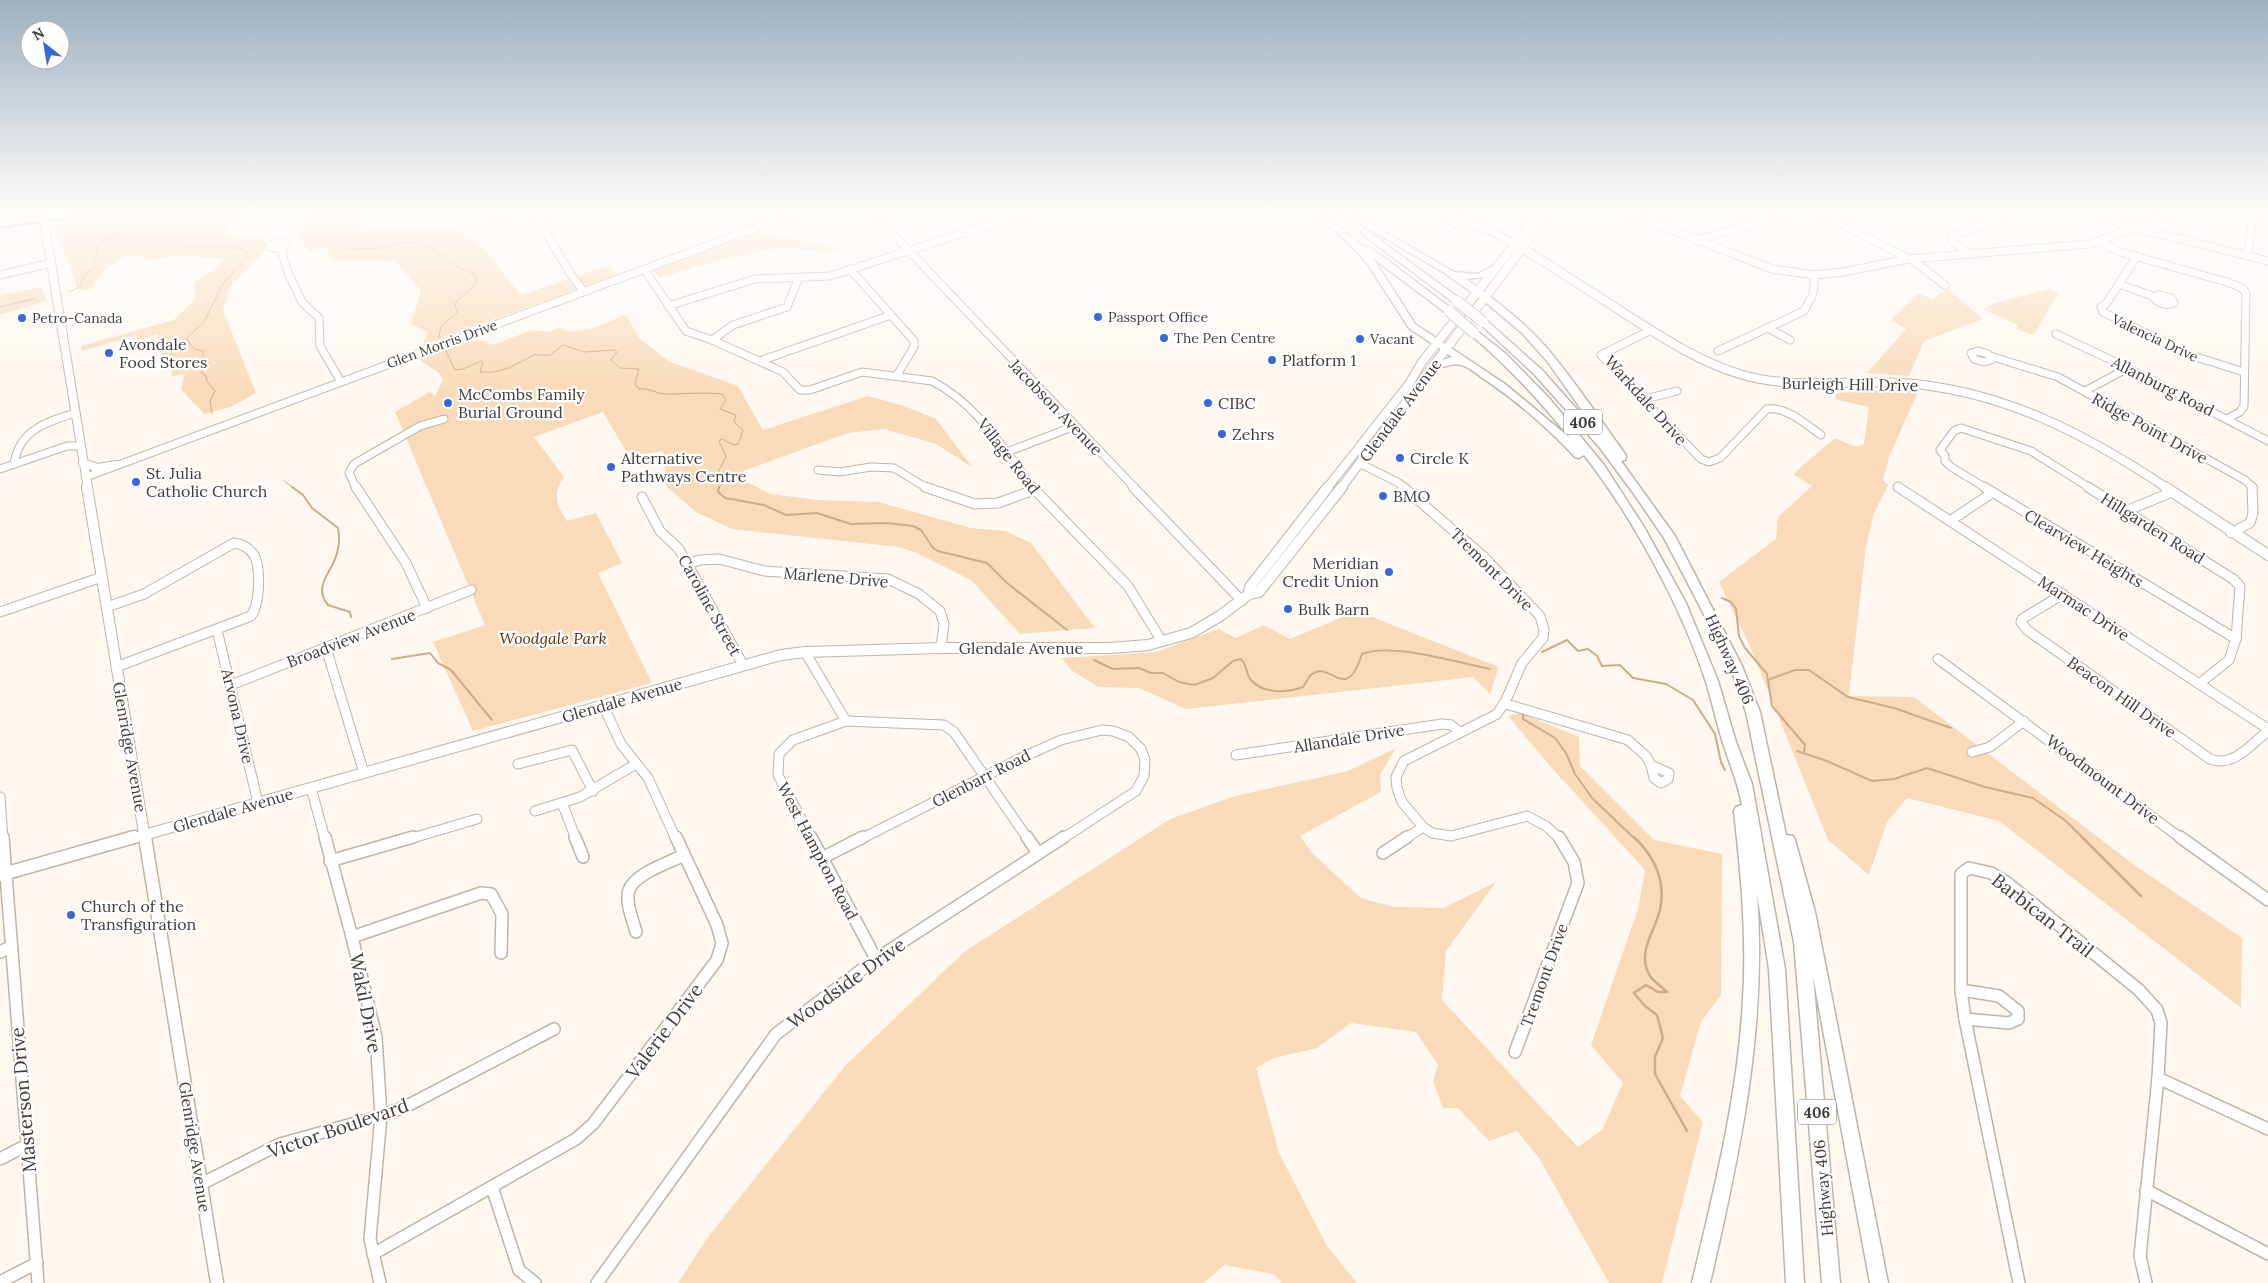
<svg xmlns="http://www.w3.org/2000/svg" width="2268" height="1283" viewBox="0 0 2268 1283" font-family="Lora,serif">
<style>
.green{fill:#f9dbb9}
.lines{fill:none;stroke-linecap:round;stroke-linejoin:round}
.stream-far2{stroke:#ceac85;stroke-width:1}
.stream-far1{stroke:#ceac85;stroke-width:2}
.stream{stroke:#ceac85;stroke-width:2.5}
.minor-far2-casing{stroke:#beb4a9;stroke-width:9}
.minor-far1-casing{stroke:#beb4a9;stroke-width:11}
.minor-casing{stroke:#beb4a9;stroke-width:14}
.major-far2-casing{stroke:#beb4a9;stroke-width:10}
.major-far1-casing{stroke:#beb4a9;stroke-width:12}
.major-casing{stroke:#beb4a9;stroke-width:15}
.highway-casing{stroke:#beb4a9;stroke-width:3}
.minor-far2{stroke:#fff;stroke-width:7}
.minor-far1{stroke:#fff;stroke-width:9}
.minor{stroke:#fff;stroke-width:11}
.major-far2{stroke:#fff;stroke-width:8}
.major-far1{stroke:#fff;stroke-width:10}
.major{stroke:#fff;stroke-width:12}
.highway{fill:#fff;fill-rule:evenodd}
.rail-casing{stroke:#6f6a65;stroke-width:2.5}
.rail{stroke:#fff;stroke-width:1;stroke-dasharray:4.5;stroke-linecap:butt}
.major-bridge-casing{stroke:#beb4a9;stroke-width:10;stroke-linecap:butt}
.highway-bridge-casing{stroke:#beb4a9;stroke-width:12;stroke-linecap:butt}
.major-bridge{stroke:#fff;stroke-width:8}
.highway-bridge{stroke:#fff;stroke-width:10}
.poi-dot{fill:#3868d8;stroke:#fff;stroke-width:2}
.labels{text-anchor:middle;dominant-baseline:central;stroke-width:4.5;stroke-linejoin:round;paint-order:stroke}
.far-poi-label{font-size:14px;fill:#403c37;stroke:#fff;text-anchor:start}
.far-street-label{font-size:14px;fill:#403c37;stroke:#fff}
.shield{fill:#fff;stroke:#797673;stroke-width:1}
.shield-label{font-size:15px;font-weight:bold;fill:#403c37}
.poi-label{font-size:16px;fill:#403c37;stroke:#fff;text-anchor:start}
.street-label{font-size:16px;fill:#403c37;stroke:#fff}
.park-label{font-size:16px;font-style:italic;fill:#543300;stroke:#fff}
.near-street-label{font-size:19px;fill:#403c37;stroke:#fff}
</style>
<rect width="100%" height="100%" fill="#fff8f1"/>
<g class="green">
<path d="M115,212H237L234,220L226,225L229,236L260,237L267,244L261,255L232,284L223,310L256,393L231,407L204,414L181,389L185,373L171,377C173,369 171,364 168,356L163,358L157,334L138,340L136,335L82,351L81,346L174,320L195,299V282L217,268L224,259L179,255L147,260C144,258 141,255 137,255C120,253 98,274 92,289L78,290L70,266L51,222Z"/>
<polygon points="309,212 356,212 366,230 450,225 484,249 521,295 610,265 616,275 423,345 428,332 411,324 421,291 395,261 330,260 327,247 309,252 297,233 312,220"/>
<path d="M753,232L842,249C823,255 803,247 784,248C741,251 700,266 659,278L654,270Z"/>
<polygon points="41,287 47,301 0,315 0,296"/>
<polygon points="1948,289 1983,319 1924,341 1909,376 1867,373 1906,329 1891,320 1918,293 1932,299"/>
<polygon points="2049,289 2058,293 2034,335 2016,329 2018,325 1984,309 1995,303"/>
<path d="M626,315L639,338L668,361L738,386L763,430L868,396L904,406L936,419L972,467L936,444L884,429L848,433L743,471L747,482L770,494L818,500L879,502L971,528L1005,531L1031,543L1095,628L1020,634L971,580L919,554L899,547L732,529L696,512L667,487L663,451L629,456L603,412L534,437L564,477C552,494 556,504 567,521L596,513L622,563L598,573L652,683L473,731L433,642L485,625L395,412L430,392L435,396L443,380L440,374L420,360C434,354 468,338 482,341C486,341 490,344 493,345L532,330L548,332L560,328L569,332L591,329Z"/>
<polygon points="1920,387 1889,457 1883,480 1888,485 1874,513 1866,546 1849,696 1914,697 2137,867 2242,938 2241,1008 1999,821 1907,798 1887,822 1869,875 1828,840 1750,646 1719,582 1776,539 1778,517 1812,486 1793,474 1835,438 1855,447 1864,444 1869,407 1834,399 1837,393"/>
<polygon points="1357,611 1499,667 1490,694 1473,677 1186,709 1139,688 1098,687 1071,670 1062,658 1156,652 1219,629 1236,638 1264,625 1290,639"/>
<polygon points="1521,713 1579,737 1580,766 1654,840 1722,854 1721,995 1701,1022 1680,1096 1703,1122 1662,1283 1609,1283 1539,1158 1517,1131 1489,1141 1458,1108 1443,1108 1433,1082 1438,1065 1416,1032 1351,1023 1317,1048 1274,1058 1256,1068 1279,1153 1327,1246 1357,1283 1282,1283 1274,1274 1224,1265 1204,1283 678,1283 708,1237 845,1066 964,952 1170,819 1235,796 1348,771 1396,748 1380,775 1381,792 1300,836 1312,853 1361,898 1394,907 1443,908 1496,882 1446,951 1442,1000 1578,1147 1602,1130 1623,1083 1591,1045 1638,909 1645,870 1551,767 1508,716"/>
</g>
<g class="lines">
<g class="stream-far2">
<polyline points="192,212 189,216 194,228 180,243 183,248 237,248 243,249 249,256 224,282 204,322 186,339 194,349 203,351 203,360 209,363 201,372 206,376 207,381 215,391 210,401 212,413"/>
<polyline points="338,212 329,218 327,229 347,249 385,248 401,243 423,242 456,266 476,275 476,284 456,302 455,307 458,312 441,326 439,337"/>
<polyline points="69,292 81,286 83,277 96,266 97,264 93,260 97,253 97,247 106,239 121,233 132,221 192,212"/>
<polyline points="0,307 34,299"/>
<path d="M444,347L455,370L463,369L481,361L483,362L480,372H493L509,368L534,355H550L563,345L584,352L615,350L617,352L611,360L620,368L639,369L635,384L639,389C651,388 656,394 666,394C685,394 703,392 722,394L726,400L720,409L736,415L734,422L743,430L738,444L734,445L722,439L719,441L726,457L717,474L727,479L719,488"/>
<polyline points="284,481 294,488"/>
</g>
<g class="stream-far1">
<path d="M292,487L303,495L312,508L338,528C340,538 339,549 335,559C328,576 314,588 328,605L350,612L351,617"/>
<polyline points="719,487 718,492 725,498 764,505 786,515 817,513 851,524 887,523 913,526 921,530 933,548 938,551 987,563 1007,583 1067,630"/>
<polyline points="1722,598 1731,602 1736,609 1739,636 1745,648 1767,674 1772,706 1805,745 1804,752"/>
<polyline points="1542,652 1567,640 1578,651 1588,649 1597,656 1602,666 1620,665 1633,678 1666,684 1693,700 1715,734 1721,762 1725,770"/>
<polyline points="392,659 430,653 438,663 451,670 492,720"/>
<path d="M1094,660L1113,669L1139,668L1151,673H1163L1179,682L1194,685L1213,678L1233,661L1241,659C1247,665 1246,674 1251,680C1263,694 1288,693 1303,687C1306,683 1308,677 1312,674C1331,660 1346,705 1362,654C1390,642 1459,663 1490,669"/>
<polyline points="1768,680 1795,670 1809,670 1848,697 1894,708 1951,728"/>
<polyline points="1523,714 1523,719 1555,738 1566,753 1575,774 1592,798 1635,839"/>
<polyline points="1797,751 1827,761 1872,781 1894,779 1927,768 1985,787 2033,798 2066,821 2084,839"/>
</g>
<g class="stream">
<path d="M1634,837C1655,857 1666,881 1660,910C1655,931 1636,953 1650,976C1654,982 1662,987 1667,992H1658L1646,985L1634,993L1645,1006L1657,1015L1663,1038L1655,1057V1074L1687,1131"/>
<polyline points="2082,837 2141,896"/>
</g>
<g class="minor-far2-casing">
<g id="minor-far2">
<polyline points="534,212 570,273 584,292"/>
<polyline points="872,212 1135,488"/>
<polyline points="1002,212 1011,218"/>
<polyline points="1438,212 1489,230 1515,244"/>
<polyline points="1626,212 1772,269 1815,275 1843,272 1908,259 2090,244 2177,212"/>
<polyline points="1819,212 1915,262 1945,285"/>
<polyline points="1892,212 1894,213"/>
<polyline points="2097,212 2128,226 2268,261"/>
<polyline points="497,216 513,212"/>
<polyline points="1438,235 1459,220"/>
<polyline points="1698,240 1792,212"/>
<polygon points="280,241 287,243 281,249 269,247"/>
<polyline points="2099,242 2120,252 2227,282 2242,288 2246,293 2244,406 2240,412 2227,419"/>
<polyline points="281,249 288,273 302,302 319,318 320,346 341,382"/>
<polyline points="1969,254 1952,241 1954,235 1999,219 1994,215 1981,213 1980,217 1989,221"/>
<polyline points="2137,256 2106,304 2101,307 2103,312 2190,355 2244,372"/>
<polyline points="2247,256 2254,212"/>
<path d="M644,269L686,331L712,340L783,372L800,390H810L862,372L932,381C977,404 1004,449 1033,488"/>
<polyline points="850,269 914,341 914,347 897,375"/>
<polyline points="0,275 51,263"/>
<polyline points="2119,284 2155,297"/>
<path d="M2158,295L2171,298L2174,303C2166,306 2160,304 2154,298Z"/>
<polyline points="668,306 755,279 830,276 1029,212"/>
<polyline points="1768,328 1790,340"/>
<path d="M1651,330L1601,355L1701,459L1709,462L1720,458L1767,409C1788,407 1805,424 1821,435"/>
<polyline points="2056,334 2128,368 2268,441"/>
<polyline points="712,340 733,325 787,307 799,277"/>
<polyline points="1718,351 1804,311 1813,294 1815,275"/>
<polygon points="1978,351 1988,354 1991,360 1984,362 1974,359 1971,353"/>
<polyline points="1990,356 2058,377 2245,480 2253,488"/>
<polyline points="760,361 891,315"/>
<polyline points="2085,391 2128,368"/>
<polyline points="1645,399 1677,391"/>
<polyline points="1007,452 1075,426"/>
<polyline points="1359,463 1399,483 1405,488"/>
<path d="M14,464C19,430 46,422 75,413"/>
<polyline points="0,469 67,446 81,446"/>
<polyline points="818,470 840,472 871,467 894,468 927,488"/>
<polyline points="86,477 798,212"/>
<polyline points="1898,487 1900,488"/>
<polyline points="356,488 349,473 354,464 420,426 444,419"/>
<polyline points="1986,488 1951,467 1945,461 1945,456 1940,450 1954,431 1961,428 2031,451 2090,488"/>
</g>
</g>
<g class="minor-far1-casing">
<g id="minor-far1">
<polyline points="356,487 406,563 427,608"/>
<polyline points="925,487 975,504 998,503 1034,490"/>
<polyline points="1032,487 1128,586 1161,640"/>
<polyline points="1133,487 1242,601"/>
<polyline points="1403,487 1484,557 1540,616 1544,630 1543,638 1522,663 1506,700 1497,714 1404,761 1396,777 1397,788 1402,802 1423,827 1432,833 1451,836 1527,816 1546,826 1560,839"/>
<polyline points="1898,487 2268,729"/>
<polyline points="1984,487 2236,639"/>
<polyline points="2088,487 2233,579 2240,586 2236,639"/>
<polyline points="642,497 660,531 679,549 743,665"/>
<polyline points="2126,511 2172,492"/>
<polyline points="1950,521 1992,493"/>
<polyline points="2231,533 2250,523 2253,513 2252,487"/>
<polyline points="688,564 700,560 719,559 764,571 888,579 919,594 940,611 944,624 941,648"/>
<path d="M2063,594L2022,619L2021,622L2027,630L2210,759C2233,768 2250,745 2268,731"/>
<path d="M107,607L144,594L234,543C242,544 249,548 254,555C261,568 260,604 251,616L116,667"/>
<polyline points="0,612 102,577"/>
<polyline points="217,630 258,803"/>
<polyline points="326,648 364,773"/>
<polyline points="805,652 846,721"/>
<polyline points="1938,659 2182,839"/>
<polyline points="2199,684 2229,660 2236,639"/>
<polyline points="231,685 471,590"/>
<polyline points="1506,704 1628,740 1646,756 1651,765 1654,778 1661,783 1668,779 1669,773 1653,766"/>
<polyline points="603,705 621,744 648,778 676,839"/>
<polyline points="1972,752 1990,747 2024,721"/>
<polyline points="1236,755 1442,724 1451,725 1460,732"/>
<polyline points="518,764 572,750 593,791"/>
<polyline points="311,788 325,839"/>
<polyline points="0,797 3,839"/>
<polyline points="562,803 576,839"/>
<polyline points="535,811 580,797 636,764"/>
<polyline points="409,839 477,819"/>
<polyline points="812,839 778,775 779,754 793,740 846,721 944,725 954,732 1028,839"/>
<polyline points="861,839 1021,758 1061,740 1102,730 1113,731 1129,737 1141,749 1145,760 1144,776 1136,791 1062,839"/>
<polyline points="1405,839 1423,827"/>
</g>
</g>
<g class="minor-casing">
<g id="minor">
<polyline points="3,837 38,1283"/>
<polyline points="325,837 352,937 376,1037 381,1116 370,1239 380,1283"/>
<polyline points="575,837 583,857"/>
<polyline points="811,837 876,959"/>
<polyline points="1027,837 1038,853"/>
<polyline points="2180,837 2268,900"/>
<polyline points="1383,853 1407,837"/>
<polyline points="822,858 863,837"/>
<polyline points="330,861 413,837"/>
<path d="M636,932C633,920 625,903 629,890C634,874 670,862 684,855"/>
<polyline points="352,937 481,893 491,894 502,914 501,953"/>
<polyline points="0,952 10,947"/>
<polyline points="1961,990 1999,996 2018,1011 2018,1019 2009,1023 1965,1019"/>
<polyline points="1515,1052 1578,883 1574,862 1559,837"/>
<polyline points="2158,1078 2268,1129"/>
<polyline points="0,1159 27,1145"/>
<polyline points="201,1184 280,1144 381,1116 407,1106 554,1029"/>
<polyline points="492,1187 519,1270 535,1283"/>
<polyline points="2146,1190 2268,1254"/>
<polyline points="373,1254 576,1139 593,1124 717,960 722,943 717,925 676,837"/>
<polyline points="0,1282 37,1263"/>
<polyline points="597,1283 776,1034 876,959 1064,837"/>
<polyline points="2019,1283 1965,1019 1961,990 1961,874 1969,868 1991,873 2006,882 2139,990 2157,1010 2161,1023 2158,1078 2140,1256 2146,1283"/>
</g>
</g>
<g class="major-far2-casing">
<g id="major-far2">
<polyline points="45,227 88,488"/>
<path d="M1515,244C1553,267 1590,291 1627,315C1663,338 1701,363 1743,375C1795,390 1848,379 1901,383C2000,389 2086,434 2167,488"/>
<polyline points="83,463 98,468 116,465"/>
<polyline points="1327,488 1409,384 1422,362 1534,220 1543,217"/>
<polyline points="1341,488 1542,222 1546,212"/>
</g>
</g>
<g class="major-far1-casing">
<g id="major-far1">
<polyline points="87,487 145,839"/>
<polyline points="2165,487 2268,555"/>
<polyline points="1249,594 1250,587 1328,487"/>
<polyline points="130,839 781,655 805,652 941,648 1110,648 1148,645 1191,633 1220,616 1249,594 1259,592 1342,487"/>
</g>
</g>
<g class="major-casing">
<g id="major">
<polyline points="145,837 217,1283"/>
<polyline points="0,875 134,837"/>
</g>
</g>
<g class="highway-casing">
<g id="highway">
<path d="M1312,212H1321L1364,247H1370L1452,309V313H1446L1373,258L1415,324L1505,384L1570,438C1540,401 1508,366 1471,335V331H1477L1506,354L1549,398L1604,465L1644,527L1686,603L1718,681L1736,742L1752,784L1785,969L1804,1283H1786L1769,969L1757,894C1767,1028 1740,1153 1710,1283H1692C1714,1190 1738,1096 1743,1000C1747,937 1741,874 1734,811L1736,807L1742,805C1738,782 1729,763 1722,740C1716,721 1712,701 1706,682C1682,608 1632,516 1584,455L1579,458L1575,457C1549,429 1519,403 1487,381C1479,376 1472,369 1464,366C1451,360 1442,371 1430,368V364L1452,357L1409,328L1367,263L1349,243Z"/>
<path d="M1340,212H1350L1454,272L1477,274L1493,266H1499V270L1485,277L1466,279C1498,302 1531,327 1555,358C1580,389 1602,422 1625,454L1626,457L1625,460L1621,461L1675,536L1742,666L1760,712L1786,835L1793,836L1795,840L1815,912L1888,1283H1870L1813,976L1840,1283H1822L1794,942L1746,712L1730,666L1692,591L1664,538L1634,494L1600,448L1534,374L1478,322L1480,320H1486L1542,370L1598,433L1547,361L1522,333L1483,300L1443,272Z"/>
<polygon points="1365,229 1460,299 1460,303 1454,303 1362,234 1361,232"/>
</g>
</g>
<use href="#minor-far2" class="minor-far2"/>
<use href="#minor-far1" class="minor-far1"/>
<use href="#minor" class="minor"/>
<use href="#major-far2" class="major-far2"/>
<use href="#major-far1" class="major-far1"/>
<use href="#major" class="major"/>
<use href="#highway" class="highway"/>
<g class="rail-casing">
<polyline id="rail" points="0,228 108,212"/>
</g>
<use href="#rail" class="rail"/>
<g class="major-bridge-casing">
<polyline id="major-bridge" points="44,215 45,227"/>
</g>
<g class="highway-bridge-casing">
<g id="highway-bridge">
<polyline points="1457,301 1483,322"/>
<polyline points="1449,311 1474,333"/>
</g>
</g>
<use href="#major-bridge" class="major-bridge"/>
<use href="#highway-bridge" class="highway-bridge"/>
</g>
<linearGradient id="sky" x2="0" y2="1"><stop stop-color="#9db1c0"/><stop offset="0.54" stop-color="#fffcf9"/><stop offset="1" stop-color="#fffcf9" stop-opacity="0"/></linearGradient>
<rect width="2268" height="391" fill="url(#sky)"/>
<g class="poi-dot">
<circle cx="1098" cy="317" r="5"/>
<circle cx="22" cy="318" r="5"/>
<circle cx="1164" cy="338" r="5"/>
<circle cx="1360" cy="339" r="5"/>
<circle cx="109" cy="353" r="5"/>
<circle cx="1272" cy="360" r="5"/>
<circle cx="448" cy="403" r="5"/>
<circle cx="1208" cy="403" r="5"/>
<circle cx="1222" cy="434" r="5"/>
<circle cx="1400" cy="458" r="5"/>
<circle cx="611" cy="467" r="5"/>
<circle cx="136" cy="482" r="5"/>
<circle cx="1383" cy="496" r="5"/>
<circle cx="1389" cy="572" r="5"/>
<circle cx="1288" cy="609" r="5"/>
<circle cx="71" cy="915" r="5"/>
</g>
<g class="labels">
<g class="far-poi-label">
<text x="1108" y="317">Passport Office</text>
<text x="32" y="318">Petro-Canada</text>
<text x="1174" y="338">The Pen Centre</text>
<text x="1370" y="339">Vacant</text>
</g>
<g class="far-street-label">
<text transform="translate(2155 338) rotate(25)">Valencia Drive</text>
<text transform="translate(442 344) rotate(-20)">Glen Morris Drive</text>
</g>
<g class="shield">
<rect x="1564" y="409.5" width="38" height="25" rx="4"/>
<rect x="1798" y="1099.5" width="38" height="25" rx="4"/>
</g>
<g class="shield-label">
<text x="1583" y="422">406</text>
<text x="1817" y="1112">406</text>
</g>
<g class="poi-label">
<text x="119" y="344">Avondale<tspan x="119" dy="18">Food Stores</tspan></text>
<text x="1282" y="360">Platform 1</text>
<text x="458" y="394">McCombs Family<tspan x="458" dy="18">Burial Ground</tspan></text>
<text x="1218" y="403">CIBC</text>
<text x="1232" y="434">Zehrs</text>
<text x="621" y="458">Alternative<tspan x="621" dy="18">Pathways Centre</tspan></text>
<text x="1410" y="458">Circle K</text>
<text x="146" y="473">St. Julia<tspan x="146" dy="18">Catholic Church</tspan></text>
<text x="1393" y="496">BMO</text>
<text x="1379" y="563" text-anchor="end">Meridian<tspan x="1379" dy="18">Credit Union</tspan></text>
<text x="1298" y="609">Bulk Barn</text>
<text x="81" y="906">Church of the<tspan x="81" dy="18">Transfiguration</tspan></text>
</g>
<g class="street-label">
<text transform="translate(1850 384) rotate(1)">Burleigh Hill Drive</text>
<text transform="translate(2163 386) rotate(27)">Allanburg Road</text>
<text transform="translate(1646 400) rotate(48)">Warkdale Drive</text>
<text transform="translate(1056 407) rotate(46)">Jacobson Avenue</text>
<text transform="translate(1400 410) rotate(-53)">Glendale Avenue</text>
<text transform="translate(2150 428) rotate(29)">Ridge Point Drive</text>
<text transform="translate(1009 456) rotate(52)">Village Road</text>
<text transform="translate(2153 528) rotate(32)">Hillgarden Road</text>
<text transform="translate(2084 548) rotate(31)">Clearview Heights</text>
<text transform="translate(1492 569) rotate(45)">Tremont Drive</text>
<text transform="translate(836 577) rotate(5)">Marlene Drive</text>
<text transform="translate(710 605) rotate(61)">Caroline Street</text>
<text transform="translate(2084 608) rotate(33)">Marmac Drive</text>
<text transform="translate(351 638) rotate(-21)">Broadview Avenue</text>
<text x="1021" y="648">Glendale Avenue</text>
<text transform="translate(1730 659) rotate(66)">Highway 406</text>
<text transform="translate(2122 697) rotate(35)">Beacon Hill Drive</text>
<text transform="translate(622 700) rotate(-16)">Glendale Avenue</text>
<text transform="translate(238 716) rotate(77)">Arvona Drive</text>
<text transform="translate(1349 738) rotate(-9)">Allandale Drive</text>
<text transform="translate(130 747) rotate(80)">Glenridge Avenue</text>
<text transform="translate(981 778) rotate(-27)">Glenbarr Road</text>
<text transform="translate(2103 779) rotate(37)">Woodmount Drive</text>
<text transform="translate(233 810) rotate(-16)">Glendale Avenue</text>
<text transform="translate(818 851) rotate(62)">West Hampton Road</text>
<text transform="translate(1544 975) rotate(-70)">Tremont Drive</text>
<text transform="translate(195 1147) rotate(81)">Glenridge Avenue</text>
<text transform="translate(1823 1188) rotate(-95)">Highway 406</text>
</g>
<g class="park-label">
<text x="553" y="638">Woodgale Park</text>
</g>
<g class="near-street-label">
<text transform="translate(2043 915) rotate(38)">Barbican Trail</text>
<text transform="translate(846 983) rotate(-36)">Woodside Drive</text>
<text transform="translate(366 1003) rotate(79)">Wakil Drive</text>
<text transform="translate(664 1031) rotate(-53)">Valerie Drive</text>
<text transform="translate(23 1100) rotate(-95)">Masterson Drive</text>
<text transform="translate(338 1128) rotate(-19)">Victor Boulevard</text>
</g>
</g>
<g transform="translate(45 45) rotate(329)"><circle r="24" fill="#ffffff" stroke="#b3b1af"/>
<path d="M0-4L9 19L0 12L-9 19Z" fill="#3868d8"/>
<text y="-8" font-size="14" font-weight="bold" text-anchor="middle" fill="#403c37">N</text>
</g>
</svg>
